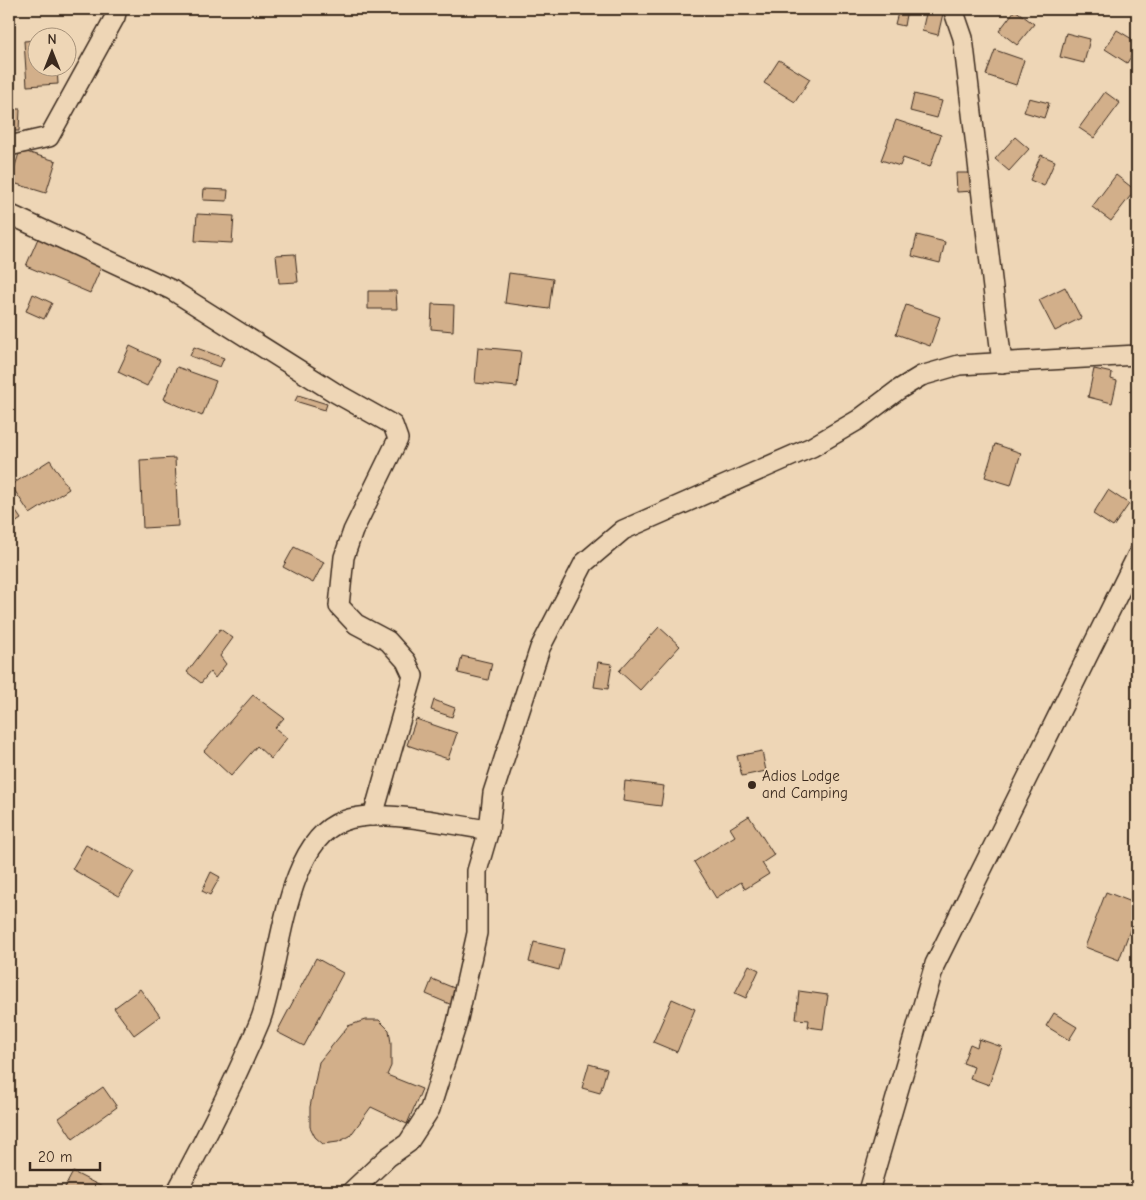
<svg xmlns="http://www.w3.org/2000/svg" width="1146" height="1200" viewBox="0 0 1146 1200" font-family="'Comic Neue',sans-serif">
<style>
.building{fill:#d2af8a;stroke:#3b2a1e}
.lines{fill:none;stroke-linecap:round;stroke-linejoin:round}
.minor-casing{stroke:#3b2a1e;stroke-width:22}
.minor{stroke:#eed6b6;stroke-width:19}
.poi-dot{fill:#3b2a1e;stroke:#eed6b6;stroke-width:2}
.labels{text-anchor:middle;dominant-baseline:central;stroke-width:4;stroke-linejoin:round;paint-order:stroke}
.poi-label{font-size:15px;fill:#3b2a1e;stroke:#eed6b6;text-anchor:start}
</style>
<rect width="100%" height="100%" fill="#eed6b6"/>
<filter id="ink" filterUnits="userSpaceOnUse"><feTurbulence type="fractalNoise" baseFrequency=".02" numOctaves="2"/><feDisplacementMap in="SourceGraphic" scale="10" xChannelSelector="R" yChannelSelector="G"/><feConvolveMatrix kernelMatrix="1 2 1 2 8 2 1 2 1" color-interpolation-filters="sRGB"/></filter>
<g filter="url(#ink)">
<g class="building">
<polygon points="899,9 907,9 904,26 895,24"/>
<polygon points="927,9 944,9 938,35 922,31"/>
<polygon points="1015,10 1034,24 1017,45 999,31"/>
<polygon points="1117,30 1137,42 1137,47 1127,63 1105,49"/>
<polygon points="1066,33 1090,39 1084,63 1060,57"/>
<polygon points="38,40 38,68 57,68 58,84 27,86 24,41"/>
<polygon points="995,50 1024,60 1016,85 986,75"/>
<polygon points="779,60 810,79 795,102 764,83"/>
<polygon points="1105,92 1120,103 1094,138 1079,128"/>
<polygon points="914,94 942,101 937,118 910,111"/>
<polygon points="1029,98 1049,103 1044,118 1024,112"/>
<polygon points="9,109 20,109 19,131 9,131"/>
<polygon points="896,120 941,135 930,167 903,158 900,166 881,160"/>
<polygon points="1015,137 1029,149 1009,171 995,159"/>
<polygon points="20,150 56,161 46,193 10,182"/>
<polygon points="1041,155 1055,161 1044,186 1030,180"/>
<polygon points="956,173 974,173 975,191 957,192"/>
<polygon points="1116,175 1135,190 1111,221 1092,207"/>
<polygon points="204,189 228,190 227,201 203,200"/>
<polygon points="197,214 234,216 232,243 195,241"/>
<polygon points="917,235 945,242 940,263 912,256"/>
<polygon points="39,236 103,263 90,293 26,266"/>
<polygon points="295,254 298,282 279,283 276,255"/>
<polygon points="509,273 553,279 549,309 505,303"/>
<polygon points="1065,287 1081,318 1055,331 1039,300"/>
<polygon points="368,291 396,291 397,309 368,309"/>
<polygon points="33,294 52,303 44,319 26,311"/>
<polygon points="432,304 454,305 453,331 431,329"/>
<polygon points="906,305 940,317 930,346 896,334"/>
<polygon points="130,346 160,360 147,386 118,372"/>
<polygon points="194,347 224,358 220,367 190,356"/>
<polygon points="478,347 521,351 517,387 475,383"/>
<polygon points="177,367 216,381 202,416 164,399"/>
<polygon points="1094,369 1112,373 1111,379 1117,381 1112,403 1088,397"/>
<polygon points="298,395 327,404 325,410 295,401"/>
<polygon points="995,444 1021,453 1011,485 985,477"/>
<polygon points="175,458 178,526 143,528 140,460"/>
<polygon points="50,460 69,489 30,514 11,485"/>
<polygon points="1108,490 1129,504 1113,527 1093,514"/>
<polygon points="9,501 21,519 9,527"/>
<polygon points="294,547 324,562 313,583 283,567"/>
<polygon points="659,627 680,646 640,690 619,671"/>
<polygon points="220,629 233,638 220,656 226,664 215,678 210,672 201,683 187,672"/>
<polygon points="462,656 492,663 488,680 458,673"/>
<polygon points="598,662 612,664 608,689 594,687"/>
<polygon points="253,695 284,718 275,728 287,738 271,759 257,746 231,776 204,751"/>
<polygon points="434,700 455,708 452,717 431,710"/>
<polygon points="416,719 457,733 448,759 407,745"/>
<polygon points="762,751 766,771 742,776 737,756"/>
<polygon points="625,781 664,786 661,806 623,801"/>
<polygon points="749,816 774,855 762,863 769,874 745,889 741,882 716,898 694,862 735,836 730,828"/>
<polygon points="86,845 134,872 119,896 72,869"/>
<polygon points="211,872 220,877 210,895 202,891"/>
<polygon points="1106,892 1137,904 1137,911 1119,960 1085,947"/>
<polygon points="534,942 564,949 559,970 529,962"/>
<polygon points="316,958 343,973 304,1046 277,1032"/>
<polygon points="749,965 759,970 746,998 735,993"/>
<polygon points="432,979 459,990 452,1005 426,994"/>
<polygon points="140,989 160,1016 134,1035 114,1008"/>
<polygon points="799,991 828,995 823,1029 808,1027 809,1020 796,1019"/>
<polygon points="672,999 695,1009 677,1052 653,1042"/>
<polygon points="1054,1013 1077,1027 1069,1040 1046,1026"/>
<polygon points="365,1020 379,1020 389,1030 391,1043 391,1066 387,1075 422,1089 407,1124 371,1107 350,1136 338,1142 323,1144 315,1137 310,1127 310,1107 319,1062 348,1026"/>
<polygon points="979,1039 1002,1047 989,1085 970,1078 974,1067 963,1063 970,1044 977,1047"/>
<polygon points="589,1064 607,1069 600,1093 582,1088"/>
<polygon points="103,1087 117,1107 73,1139 59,1118"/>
<polygon points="73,1172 110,1191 63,1191"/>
</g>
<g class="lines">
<g class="minor-casing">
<g id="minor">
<polyline points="953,9 963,38 1002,363"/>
<polyline points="9,146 49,137 115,17 117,9"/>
<polyline points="9,214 172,290 334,392 393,425 398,439 353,531 344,557 339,606 356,624 388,641 406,661 413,676 373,816"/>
<path d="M177,1191C207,1136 236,1079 260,1021C280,971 283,842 343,821C380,807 449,825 489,830"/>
<polyline points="352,1191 388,1157 408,1143 430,1109 457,1023 477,933 477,871 489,830 493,793 540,648 584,563 623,530 812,447 858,420 898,390 921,376 959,365 1137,355"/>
<polyline points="869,1191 935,964 1137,556"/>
</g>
</g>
<use href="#minor" class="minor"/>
</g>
</g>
<circle class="poi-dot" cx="752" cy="785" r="5"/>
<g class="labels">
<g class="poi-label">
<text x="762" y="776">Adios Lodge<tspan x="762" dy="17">and Camping</tspan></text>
</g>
</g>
<rect width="1146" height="1200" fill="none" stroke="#eed6b6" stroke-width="30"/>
<rect x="15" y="15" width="1116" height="1170" fill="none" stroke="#3b2a1e" stroke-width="2" filter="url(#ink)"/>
<g transform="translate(52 52)"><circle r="24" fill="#eed6b6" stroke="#a69179"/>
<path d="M0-4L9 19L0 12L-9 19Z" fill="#3b2a1e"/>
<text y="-8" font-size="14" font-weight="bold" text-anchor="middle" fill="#3b2a1e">N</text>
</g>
<path d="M30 1162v8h70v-8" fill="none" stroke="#3b2a1e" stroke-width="2.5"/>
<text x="38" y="1162" font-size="15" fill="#3b2a1e" stroke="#eed6b6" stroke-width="4" paint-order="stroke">20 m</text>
</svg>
